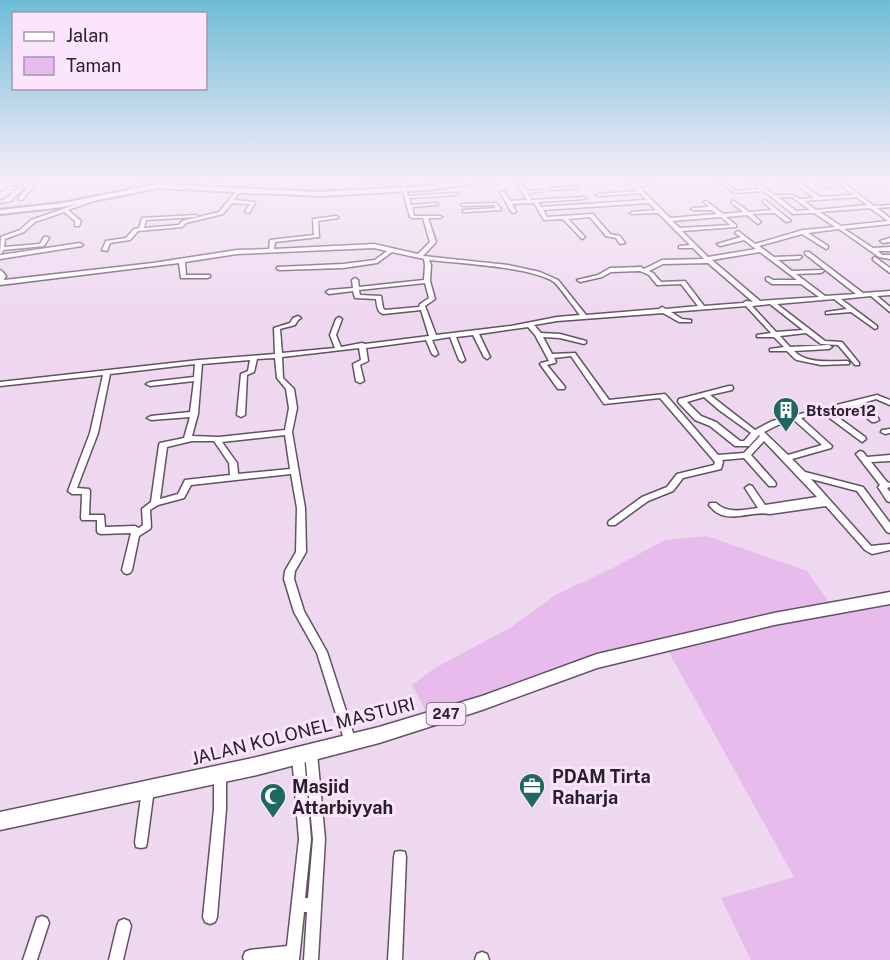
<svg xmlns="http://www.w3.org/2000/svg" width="890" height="960" viewBox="0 0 890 960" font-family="'Public Sans',sans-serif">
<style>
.green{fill:#e7bbec}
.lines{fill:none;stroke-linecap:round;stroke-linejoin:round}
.street-casing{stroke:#635165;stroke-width:3}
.secondary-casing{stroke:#635165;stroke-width:4}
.primary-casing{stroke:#635165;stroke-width:3}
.street{fill:#fff;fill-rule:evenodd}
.secondary{fill:#fff;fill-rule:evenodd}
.primary{fill:#fff;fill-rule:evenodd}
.labels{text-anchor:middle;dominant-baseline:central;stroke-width:6;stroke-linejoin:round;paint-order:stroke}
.shield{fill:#fbe5fd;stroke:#685c69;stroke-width:1.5}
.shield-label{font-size:14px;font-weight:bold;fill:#29212a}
.poi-label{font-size:15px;font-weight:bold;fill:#29212a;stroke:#fbe5fd;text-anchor:start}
.near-street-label{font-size:18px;fill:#29212a;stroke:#fbe5fd}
.near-poi-label{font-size:18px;font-weight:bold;fill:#29212a;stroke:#fbe5fd;text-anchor:start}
</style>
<rect width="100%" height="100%" fill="#eed8f0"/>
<polygon class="green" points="707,536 807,571 836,612 890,602 890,960 751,960 721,898 794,877 662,640 429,716 412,685 435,668 508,629 557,594 611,569 665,540"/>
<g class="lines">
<g class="street-casing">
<g id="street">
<path d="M33,181H38L22,200L18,199L28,187L23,188L11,201L0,203V201C9,198 11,193 18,188C22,184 29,184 33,181Z"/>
<polygon points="147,181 156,181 133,188 131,187"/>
<polygon points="213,181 218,181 212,190 208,190 208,189"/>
<polygon points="366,181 390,181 368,183"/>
<path d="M400,181H404L408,196L457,193L459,194L457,195L409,198L411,205L436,203L438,204L436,205L412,207L414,216H440L442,217L440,218H428L436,242L423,256L508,265L540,272L558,280L586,315L659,309L662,307L666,309L698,306L681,284L657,285L649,275L640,271L611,272L602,277L580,282L577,280L598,275L610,268L641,267L644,269L662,260L704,259L693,248H679V246L690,245L658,213L632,214L630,213L632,212L656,210L649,203L543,210L547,217L593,214L610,234L620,236L625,243L620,244L616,238L606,236L590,217L568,219L585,237L582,239L563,219L544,220L534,203L512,204L516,212L512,213L500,192L504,191L510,201L527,200L515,181H520L526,191L542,190V192H540L527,193L532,200L584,197L586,198L584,199L538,202L541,207L646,200L640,193L598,196L596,195L598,194L637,191L628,181H633L635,184L649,183V185L638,186L670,218L717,214L712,210H693L691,209L693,208L709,207L704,202L706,201L723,214L743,212L732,203V201H734L749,212L772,210L763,202V201L765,200L791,221L786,222L775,213L752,214L761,222L758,224L747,215L726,217L736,225V227L682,231L708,257L756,249L744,240L720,246L717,244L741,237L735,233L738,231L755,244L803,230L835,227L814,213L793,214L764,191L734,193L719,181H724L735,191L760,189L751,181H756L774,195H793L800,199L814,198L792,181H798L820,197L854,195L836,181H841L874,206L890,205V207L877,208L890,218V224L844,229L873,248L890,247V251H878L882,255H890V259L879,257L839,229L808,233L828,246V248L826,249L802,234L759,246L774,257L801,256L802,257L799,259L778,260L792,271L823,270L824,271L821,273L796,274L825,296L856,294L805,254V252H809L863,293L890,291V295L877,296L890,307V312L871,296L841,299L877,326V328L875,329L851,312L826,314V312L847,309L834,299L777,304L825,341L842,342L859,363V365H855L838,345L821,344L806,333L780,336L790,347L829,345L832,347L829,349L794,351C806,364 830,361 847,361L849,362V364L821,365L797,360L795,359L787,351H770V349L784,347L774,337H757V335L771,333L746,306L671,312L682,319L691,320V322H679L663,313L557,321L534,325L541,333L560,334L586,341V343L584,344L560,338L543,337L552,354L575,353L609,400L665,394L718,455L744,453L760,436L759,435L749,446H735L710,426L695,420L679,403L678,401L679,399L729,386H732L733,388L732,390L710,395L755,430L772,421L877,395L890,400V405L876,399L860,404L878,418L879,420L875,422H872L853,406L831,412L865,437L866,439L862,442L823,413L801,418L832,446L831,448L792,459L805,472L863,487L890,523V533L887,532L857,491L811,479L871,546L890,544V550L872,554L865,550L826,506L770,514C749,510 725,527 709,505L710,503H716C727,514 743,510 758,508L745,488L749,485L752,486L765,505L817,497L764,441L751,455L775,482L776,484L775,486H769L744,458L722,460L723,462L721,469L683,478L673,491L648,501L615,525H609L608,523L609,521L642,497L667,487L677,474L714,465L715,462L660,398L604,404L571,356L554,358L556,362L555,363L547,365L565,387L564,389H558L540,364L541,363L549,361L535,335L528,327L479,334L490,357L487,359L484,357L473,335L456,337L465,360L462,362L459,360L450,337L432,340L438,354L435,356L432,354L426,340L366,348L368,361L360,365L364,381L360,383L356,381L353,364L361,360L359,348L282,357L283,378L294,389L297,408L292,432L305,508L306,552L295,571L294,579L304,611L327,652L356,742L354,746L350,748L346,746L317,653L294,612L284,579L285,571L296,552L297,508L291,474L191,485L184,498L158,505L150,510L151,527L150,529L139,536L132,570L130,573L127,574L124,573L122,570L131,533L101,534L98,533L97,531V520H82L81,518L82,494H72L68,491L90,433L103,375L0,386V382L199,360L275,354L274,328L290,323L293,318L298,316L301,318L298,320L295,325L280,329L282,353L335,348L330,335L336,319L339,317L342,319L336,335L341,347L362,343L365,344L429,336L421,310L383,314C377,312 377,305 376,299L355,298L353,291L329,294L326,292L329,290L353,288L352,280L355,278L358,280L359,287L424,280L425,265L424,259L392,252L377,263L343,268L279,270L277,269V267L343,264L375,260L387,251L374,248L237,254L185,262L186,275H210V277L208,278H181L179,263L0,285V270L2,271L6,276L4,280L153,263L237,250L269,249L270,240L314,235L313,219L336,216L338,217V218L318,221L319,237L275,242L274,249L374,244L418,254L430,242L423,218H412L410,217ZM778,197H792L810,210L796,211ZM857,197L867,205L816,210L804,201ZM870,208L888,221L841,226L820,212ZM721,217L730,225L680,228L672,221ZM760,252L797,280H773L768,277L766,278V280L772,284H801L819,297L760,301L712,260ZM429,260C457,263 533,267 554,282C560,287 574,308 580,315L557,317L511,326L436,335L425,306L435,299L430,281L431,265ZM708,263L753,302L746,301L743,303L704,306L685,281L661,282L653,273L649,271L663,264ZM425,283L429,298L420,304L419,307L385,310L383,308L381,296L360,295L359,290ZM770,304L803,330L776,332L752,306ZM275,358L277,378L286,389L289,408L285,430L219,437L192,436L198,414L202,364L250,360L248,371L241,374L237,415L241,417L245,415L247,375L254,372L257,359ZM195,364L194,377L150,382L146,384L150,386L194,381L190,412L151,416L147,418L151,420L190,417L184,438L160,443L159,445L151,502L142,509L143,525L139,528L135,526L105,527L104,515H89L90,491L89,489L77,488L98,433L110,374ZM704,397L719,410L751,433L744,441H740L716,422L701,416L687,402ZM794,420L822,445L788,455L764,432L778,425ZM285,435L290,469L238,474L237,463L222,442ZM192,441H214L229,463L230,475L185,480L178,494L160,499L167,447Z"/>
<polygon points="778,181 783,181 786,184 782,185"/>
<polygon points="817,181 823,181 830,187 826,188"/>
<polygon points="24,182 26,182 26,184 5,186 0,191 1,184"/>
<polygon points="578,186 580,187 580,188 552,190 550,189 552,188"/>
<polygon points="236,191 260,192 262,193 260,194 239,193 234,200 255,202 255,203 249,213 245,212 250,204 232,203 223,214 186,223 182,227 138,231 130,240 110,243 107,251 102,250 106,241 126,238 134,229 139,228 142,218 196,215 198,216 196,217 146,220 144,228 179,225 182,221 219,212"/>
<polygon points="95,198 99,199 68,210 81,221 79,226 75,226 75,221 64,212 35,222 24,232 5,239 4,247 40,244 44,237 48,237 49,238 44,246 3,250 2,253 0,254 1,237 20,230 31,220"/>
<polygon points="496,203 501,209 501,210 465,212 463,212 463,210 496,208 494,205 463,206 461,205 463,204"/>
<polygon points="890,238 890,242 883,243 880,241"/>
<polygon points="80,243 83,245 82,246 0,259 0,255"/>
<polygon points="875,257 890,268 890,273 873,260 873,258"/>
<polygon points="890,429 890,433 885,434 881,432 882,430"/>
<polygon points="860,451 863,452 867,457 890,455 890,461 871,462 887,482 890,483 890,487 887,488 890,492 890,502 887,501 878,487 880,485 856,454"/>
<polygon points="311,747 315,749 317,753 325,839 318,960 304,960 307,912 304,912 299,960 244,960 243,957 245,952 250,950 287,946 299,839 292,756 294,752 298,750 302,752 304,756 311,839 305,898 308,898 313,839 305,753 307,749"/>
<polygon points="220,768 224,770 226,774 226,809 217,917 215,922 210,924 205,922 203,917 214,809 214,774 216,770"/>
<polygon points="148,783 152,785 154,789 147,842 146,847 141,848 136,847 135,842 142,789 144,785"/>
<polygon points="400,851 405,852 406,857 402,960 388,960 394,857 395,852"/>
<polygon points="42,916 47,918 49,923 37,960 23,960 37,918"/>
<polygon points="124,919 129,921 131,926 123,960 109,960 117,926 119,921"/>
<polygon points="482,952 487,954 489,960 475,960 477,954"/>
</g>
</g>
<g class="secondary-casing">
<polygon id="secondary" points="469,181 491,181 427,190 319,196 158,188 63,207 0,214 0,210 63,203 158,184 319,192 427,186"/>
</g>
<g class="primary-casing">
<polygon id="primary" points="890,592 890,604 774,625 597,668 482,710 379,743 257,775 0,830 0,812 257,757 379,727 482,696 597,654 774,613"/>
</g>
<use href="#street" class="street"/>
<use href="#secondary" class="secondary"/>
<use href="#primary" class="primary"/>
</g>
<linearGradient id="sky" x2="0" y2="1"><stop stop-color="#6ebcd6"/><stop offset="0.57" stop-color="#f7edf8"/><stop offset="1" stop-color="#f7edf8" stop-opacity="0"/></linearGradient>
<rect width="890" height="316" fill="url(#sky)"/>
<defs>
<g id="building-pin" transform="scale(1.35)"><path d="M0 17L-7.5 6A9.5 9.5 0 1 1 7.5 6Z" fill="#1e6861" stroke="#fbe5fd"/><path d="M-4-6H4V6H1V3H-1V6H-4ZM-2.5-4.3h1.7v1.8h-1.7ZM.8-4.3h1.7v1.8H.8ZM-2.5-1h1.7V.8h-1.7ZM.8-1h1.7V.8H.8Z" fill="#fff"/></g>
<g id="office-pin" transform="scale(1.35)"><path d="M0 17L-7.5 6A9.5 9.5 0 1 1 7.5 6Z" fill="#1e6861" stroke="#fbe5fd"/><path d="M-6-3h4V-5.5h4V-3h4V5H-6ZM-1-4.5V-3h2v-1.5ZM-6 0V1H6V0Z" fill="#fff"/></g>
<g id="mosque-pin" transform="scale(1.35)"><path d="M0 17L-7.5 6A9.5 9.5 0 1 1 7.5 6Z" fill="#1e6861" stroke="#fbe5fd"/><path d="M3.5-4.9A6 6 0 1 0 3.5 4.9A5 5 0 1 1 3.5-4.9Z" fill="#fff"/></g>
</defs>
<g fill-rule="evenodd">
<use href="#building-pin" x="786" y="410"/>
<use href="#office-pin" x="532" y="786"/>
<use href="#mosque-pin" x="273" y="796"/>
</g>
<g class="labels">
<rect class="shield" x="426.5" y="703" width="39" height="22" rx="4.5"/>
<g class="shield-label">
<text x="446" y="714">247</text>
</g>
<g class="poi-label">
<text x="806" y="410">Btstore12</text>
</g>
<g class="near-street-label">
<text transform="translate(303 731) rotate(-14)">JALAN KOLONEL MASTURI</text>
</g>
<g class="near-poi-label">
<text x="552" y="776">PDAM Tirta<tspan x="552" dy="21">Raharja</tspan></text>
<text x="292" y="786">Masjid<tspan x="292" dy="21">Attarbiyyah</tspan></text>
</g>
</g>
<rect x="12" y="12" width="195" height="78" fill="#fbe5fd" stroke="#a797a9" stroke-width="1.5"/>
<rect x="24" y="32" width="30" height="9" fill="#ffffff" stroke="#a797a9" stroke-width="1.5"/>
<text x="66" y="42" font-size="18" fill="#29212a">Jalan</text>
<rect x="24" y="57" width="30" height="18" fill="#e7bbec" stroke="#a797a9" stroke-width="1.5"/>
<text x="66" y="72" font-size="18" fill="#29212a">Taman</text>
</svg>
